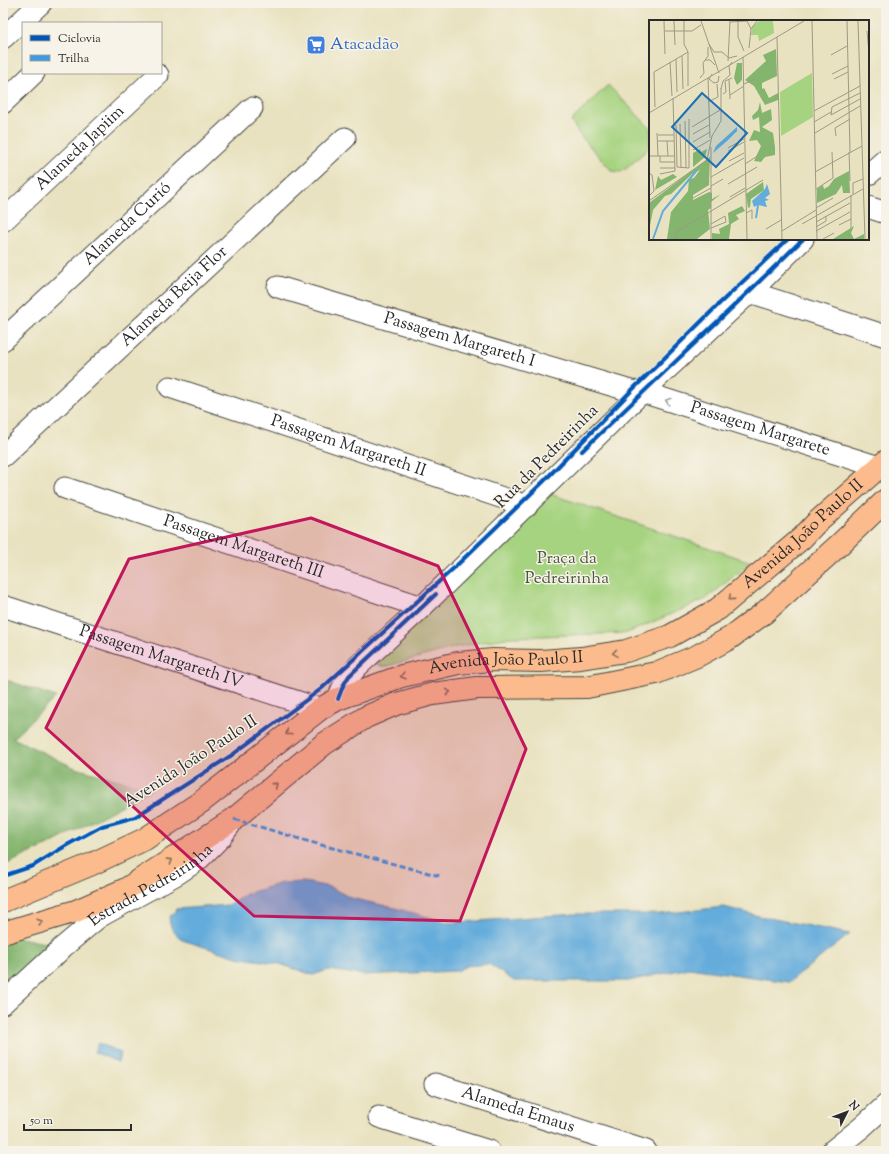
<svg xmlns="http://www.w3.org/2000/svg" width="889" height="1154" viewBox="0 0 889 1154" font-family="'Sorts Mill Goudy',serif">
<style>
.green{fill:#a6d37f;stroke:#687f55}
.forest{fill:#84b56e;stroke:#58704c}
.water{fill:#64acdb;stroke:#486c83}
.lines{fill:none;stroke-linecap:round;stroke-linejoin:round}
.minor-casing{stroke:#484641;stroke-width:23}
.major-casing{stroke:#484641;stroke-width:24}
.minor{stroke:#fff;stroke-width:21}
.major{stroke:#fbbb8d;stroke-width:22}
.quiet{stroke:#3d9ce1;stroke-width:3;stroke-dasharray:6 3;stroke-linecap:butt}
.cycleway-casing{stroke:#f7f3e8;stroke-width:6}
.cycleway{stroke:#0057b8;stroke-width:4}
.oneway{stroke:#a0a0a0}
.oneway2{stroke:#896c57}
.marked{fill:#c2185b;fill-opacity:0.2;stroke:#c2185b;stroke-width:3;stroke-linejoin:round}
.labels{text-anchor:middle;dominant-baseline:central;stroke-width:3;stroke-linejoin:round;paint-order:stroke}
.shop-label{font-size:17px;fill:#366cbe;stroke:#f7f3e8;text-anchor:start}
.street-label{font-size:17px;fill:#2b2b2b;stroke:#f7f3e8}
.park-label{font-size:17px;fill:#4a5540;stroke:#f7f3e8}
.inset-river{fill:none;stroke:#64acdb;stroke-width:2}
.inset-road{fill:none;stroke:#9d9984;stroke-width:1}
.view{fill:#1f6fb2;fill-opacity:0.15;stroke:#1f6fb2;stroke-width:2}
.inset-edge{fill:none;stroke:#2b2b2b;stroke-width:2}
</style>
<rect width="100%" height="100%" fill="#f7f3e8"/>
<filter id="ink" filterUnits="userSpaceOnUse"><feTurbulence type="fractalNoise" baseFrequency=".025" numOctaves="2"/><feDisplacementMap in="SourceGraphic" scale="8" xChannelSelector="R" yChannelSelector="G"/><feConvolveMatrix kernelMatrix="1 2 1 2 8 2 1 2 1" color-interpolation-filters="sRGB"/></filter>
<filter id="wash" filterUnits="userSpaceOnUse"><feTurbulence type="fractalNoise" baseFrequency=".012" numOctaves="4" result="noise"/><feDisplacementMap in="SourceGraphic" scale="16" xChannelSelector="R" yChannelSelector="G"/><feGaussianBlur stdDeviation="0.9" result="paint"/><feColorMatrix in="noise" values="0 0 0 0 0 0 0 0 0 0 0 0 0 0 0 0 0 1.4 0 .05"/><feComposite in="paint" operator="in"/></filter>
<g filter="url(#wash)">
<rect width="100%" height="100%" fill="#e9e2c0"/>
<g class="green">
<polygon points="608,85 650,128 650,147 628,167 621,172 612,171 579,134 571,121"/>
<polygon points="550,494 751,562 706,599 627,633 511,637 456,647 384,667 374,663"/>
</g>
<g class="forest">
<polygon points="3,679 56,697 13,738 75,768 153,789 50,844 3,866"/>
<polygon points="3,934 63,947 3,1000"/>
</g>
<g class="water">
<path d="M304,882L330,887L351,898L395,908L450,923L574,914H660L724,907L759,916L850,934L789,982L689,968L628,981H514L489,964L466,966L457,971L364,975L328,970L313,975L280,964L237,957L185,941C178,937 167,927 170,917C171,915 175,912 176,909L229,905L248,893L282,883Z"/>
<polygon points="98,1043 121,1053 118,1062 94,1052"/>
</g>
</g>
<g filter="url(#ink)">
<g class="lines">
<g class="minor-casing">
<g id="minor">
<polyline points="3,38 41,3"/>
<polyline points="3,103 34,73"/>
<polyline points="868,175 886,159"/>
<polyline points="868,207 886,213"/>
<path id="s1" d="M3,221L158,75"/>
<path id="s2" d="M278,287L631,391L642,392L879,467"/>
<polyline points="750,292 886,336"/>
<path id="s3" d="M3,340L252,108"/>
<path id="s4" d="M170,387L527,506"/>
<path id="s5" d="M3,456L345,138"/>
<path id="s6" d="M65,488L422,607"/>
<path id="s7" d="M3,606L320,709"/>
<path d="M338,699C343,685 348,677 358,666L422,607L642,392L750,292L803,239"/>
<path id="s8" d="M3,1003L53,957L63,947L99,917L177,874L198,860L221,837L230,825"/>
<path id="s9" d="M435,1084L646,1151"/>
<polyline points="379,1117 489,1151"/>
<polyline points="832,1151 862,1127 886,1105"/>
</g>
</g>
<g class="major-casing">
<g id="major">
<path id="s10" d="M3,901L92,864L145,839L201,802L320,709L338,699L402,676L458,663L493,660L541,661L581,658L626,651L670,636L718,609L802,538L818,521L886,461"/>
<polyline points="3,933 76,911 126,889 234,819 324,744 366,717 396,704 433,694 477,688 587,687 656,673 697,656 730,638 764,613 840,544 886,500"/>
</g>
</g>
<use href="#minor" class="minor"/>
<use href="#major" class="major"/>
<polyline class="quiet" points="234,819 310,842 440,876"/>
<g class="cycleway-casing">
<g id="cycleway">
<path d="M582,451C655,380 730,311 803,239"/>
<polyline points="338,699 343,686 349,676 436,594"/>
<polyline points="3,876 33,866 67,845 102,826 135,817 232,755 321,689 455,567 543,482 631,391 720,303 788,239"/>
</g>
</g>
<use href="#cycleway" class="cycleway"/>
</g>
<defs><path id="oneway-chevron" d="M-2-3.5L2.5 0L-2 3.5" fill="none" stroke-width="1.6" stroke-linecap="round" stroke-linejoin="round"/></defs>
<use class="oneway" href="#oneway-chevron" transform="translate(668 401) rotate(-162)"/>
<g class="oneway2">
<use href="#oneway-chevron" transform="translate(731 598) rotate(140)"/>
<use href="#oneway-chevron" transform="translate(615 653) rotate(171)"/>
<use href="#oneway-chevron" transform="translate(403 676) rotate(164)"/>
<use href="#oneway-chevron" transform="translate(448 692) rotate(-9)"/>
<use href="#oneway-chevron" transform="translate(288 733) rotate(142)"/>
<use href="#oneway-chevron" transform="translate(275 785) rotate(-40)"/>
<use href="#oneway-chevron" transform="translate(170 861) rotate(-33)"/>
<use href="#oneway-chevron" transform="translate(40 922) rotate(-17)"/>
</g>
</g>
<path class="marked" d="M311,518L438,566L526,749L460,921L254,916L46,728L129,559Z"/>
<defs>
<g id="supermarket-square" transform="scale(1)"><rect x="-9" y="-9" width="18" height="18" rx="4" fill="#3f7fe0" stroke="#f7f3e8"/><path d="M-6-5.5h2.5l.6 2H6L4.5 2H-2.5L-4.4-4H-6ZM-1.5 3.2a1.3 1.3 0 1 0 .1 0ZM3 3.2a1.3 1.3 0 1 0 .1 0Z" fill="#fff"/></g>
</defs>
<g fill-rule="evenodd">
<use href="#supermarket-square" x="316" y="45"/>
</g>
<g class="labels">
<g class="shop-label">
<text x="330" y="45">Atacadão</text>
</g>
<g class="street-label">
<text stroke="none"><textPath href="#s1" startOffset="106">Alameda Japiim</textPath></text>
<text stroke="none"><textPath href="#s3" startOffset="170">Alameda Curió</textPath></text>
<text stroke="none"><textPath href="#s5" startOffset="234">Alameda Beija Flor</textPath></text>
<text stroke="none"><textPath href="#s2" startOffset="189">Passagem Margareth I</textPath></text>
<text stroke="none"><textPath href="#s2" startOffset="503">Passagem Margarete</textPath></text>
<text stroke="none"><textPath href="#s4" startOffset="188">Passagem Margareth II</textPath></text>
<text transform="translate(547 457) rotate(-45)">Rua da Pedreirinha</text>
<text stroke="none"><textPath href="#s10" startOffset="903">Avenida João Paulo II</textPath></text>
<text stroke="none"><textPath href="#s6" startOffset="188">Passagem Margareth III</textPath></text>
<text stroke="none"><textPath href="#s7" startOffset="166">Passagem Margareth IV</textPath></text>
<text stroke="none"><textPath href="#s10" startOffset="567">Avenida João Paulo II</textPath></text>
<text transform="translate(191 762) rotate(-33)">Avenida João Paulo II</text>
<text stroke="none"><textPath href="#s8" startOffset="190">Estrada Pedreirinha</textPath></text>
<text stroke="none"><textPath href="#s9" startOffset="87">Alameda Emaus</textPath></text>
</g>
<g class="park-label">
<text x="567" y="559">Praça da<tspan x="567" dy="20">Pedreirinha</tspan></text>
</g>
</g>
<g transform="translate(649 20)">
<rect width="220" height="220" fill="#e9e2c0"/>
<path d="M110,1H124L125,13L110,21L109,15H102L103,7ZM163,53L164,97L132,116L131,72Z" fill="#a6d37f"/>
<path d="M127,29L128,56L113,63V69L115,68L120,78L129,73V80L116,85L105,66L96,60L117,41L114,35ZM88,43H93V60L88,65L85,58ZM111,82L113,93L122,89L123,100L113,107L124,113L126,127V135L116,137L112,142L105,141L112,126L108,120L100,121L105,110L111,112L110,97L104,100L103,96L109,90ZM51,129L52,132L58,129L56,137L44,147V133ZM61,137L60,165L44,175V180L60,172L63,173V179L72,174L62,182V188L59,190L61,209L48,219H18L22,192L39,171L40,159L45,158L51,150L43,154L22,174L16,176L4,190L0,211V183ZM200,151L201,173H194L193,165L187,174L168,183V169L174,165L175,169L180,166L185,159ZM24,154L28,157L6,170L9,156L12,160ZM114,162L115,170L102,179L101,187L99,188L97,174ZM93,186L96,191L87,195L90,199L82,204L80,219H63V213L71,214L70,209L80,204L79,193ZM205,206L202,213L205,219L215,214V219H184Z" fill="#84b56e"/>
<path d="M88,107V111L78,121L64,133L67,126ZM118,164L121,174L116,178L120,180L116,181L118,187L109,185L105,187L103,181L116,169Z" fill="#64acdb"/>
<path class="inset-river" d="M107,198L109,185M4,219L14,191L48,150"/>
<path class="inset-road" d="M15,1L16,34M25,1L26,25M35,1V24L39,32V66M52,1L70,53M163,1L168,219M198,1L201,132M209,1L216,219M81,2L98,1L102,9M89,2V17L95,31M16,11H43L52,5M218,11L220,33M128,17L133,219M60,24L65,32H73L80,38L88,36M100,28L102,9L108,1M182,35L198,26M33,36L34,69M94,37L98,219M27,39L28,72M56,40H61L66,45M79,41L81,1M21,42L23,76M63,54L60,59L65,63L69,62L70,56M183,54L199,46M51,58L55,53L54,43L59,36V27M59,58L61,118M185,59L199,52M80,60L81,79M95,64L106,59M72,69L74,61L81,55L80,46L83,42M211,73L183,87L182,95L211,79M74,74L77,72L76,61L83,58M81,75L95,66M59,82L69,77L68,64M6,87L5,52L39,32M165,91L211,66M0,93L155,1M36,101L37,148M165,102L182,92M31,104L32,148M27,105L28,147L40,148V99M43,107L71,90M8,113L9,136M166,113L211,86M44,114L60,105M9,115H25M187,116L186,108L201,99M9,121H25M18,121L19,136M44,122L61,112M62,127V219M79,128L95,119M44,130L61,120M79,131L95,122M200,132L201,161M1,136H25M11,136V142H26M80,141L95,133M96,144L110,135M11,148H26M166,152L213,126M0,153L3,155L5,171L0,176M11,154L26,151L24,78M62,157L95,138M79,164L108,147M62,166L74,159M167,169L184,158L183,132M204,174V163L214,159M202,175V208M81,177L96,168M44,178L62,168M0,181L58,140L63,116L72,101V68M167,188L184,178M97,193L103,190V199M167,202L201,183M62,204L76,196L77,202L62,208M153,204L214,169M190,205L202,199M167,207L177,201V196M117,209L132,200M133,211L167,190M167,211L201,192M27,219V212L114,160M174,219L185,213"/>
<path class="view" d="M53,73L98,113L67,147L23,107Z"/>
<rect width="220" height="220" class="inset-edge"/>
</g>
<rect width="889" height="1154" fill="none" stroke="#f7f3e8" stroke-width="16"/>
<rect x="22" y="22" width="140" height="52" fill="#f7f3e8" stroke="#a5a39c"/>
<rect x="30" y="35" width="20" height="6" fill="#0057b8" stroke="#a5a39c"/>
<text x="58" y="42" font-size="12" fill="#2b2b2b">Ciclovia</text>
<rect x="30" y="55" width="20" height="6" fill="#3d9ce1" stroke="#a5a39c"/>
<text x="58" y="62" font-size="12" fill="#2b2b2b">Trilha</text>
<g transform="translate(847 1112) rotate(48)" stroke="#f7f3e8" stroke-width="3" paint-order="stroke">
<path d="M0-3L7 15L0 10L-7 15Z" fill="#2b2b2b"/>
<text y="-6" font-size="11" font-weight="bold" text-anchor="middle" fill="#2b2b2b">N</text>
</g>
<path d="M24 1124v6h107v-6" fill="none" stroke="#2b2b2b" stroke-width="2"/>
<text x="30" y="1124" font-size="12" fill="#2b2b2b" stroke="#f7f3e8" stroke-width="3" paint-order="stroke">50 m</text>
</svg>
